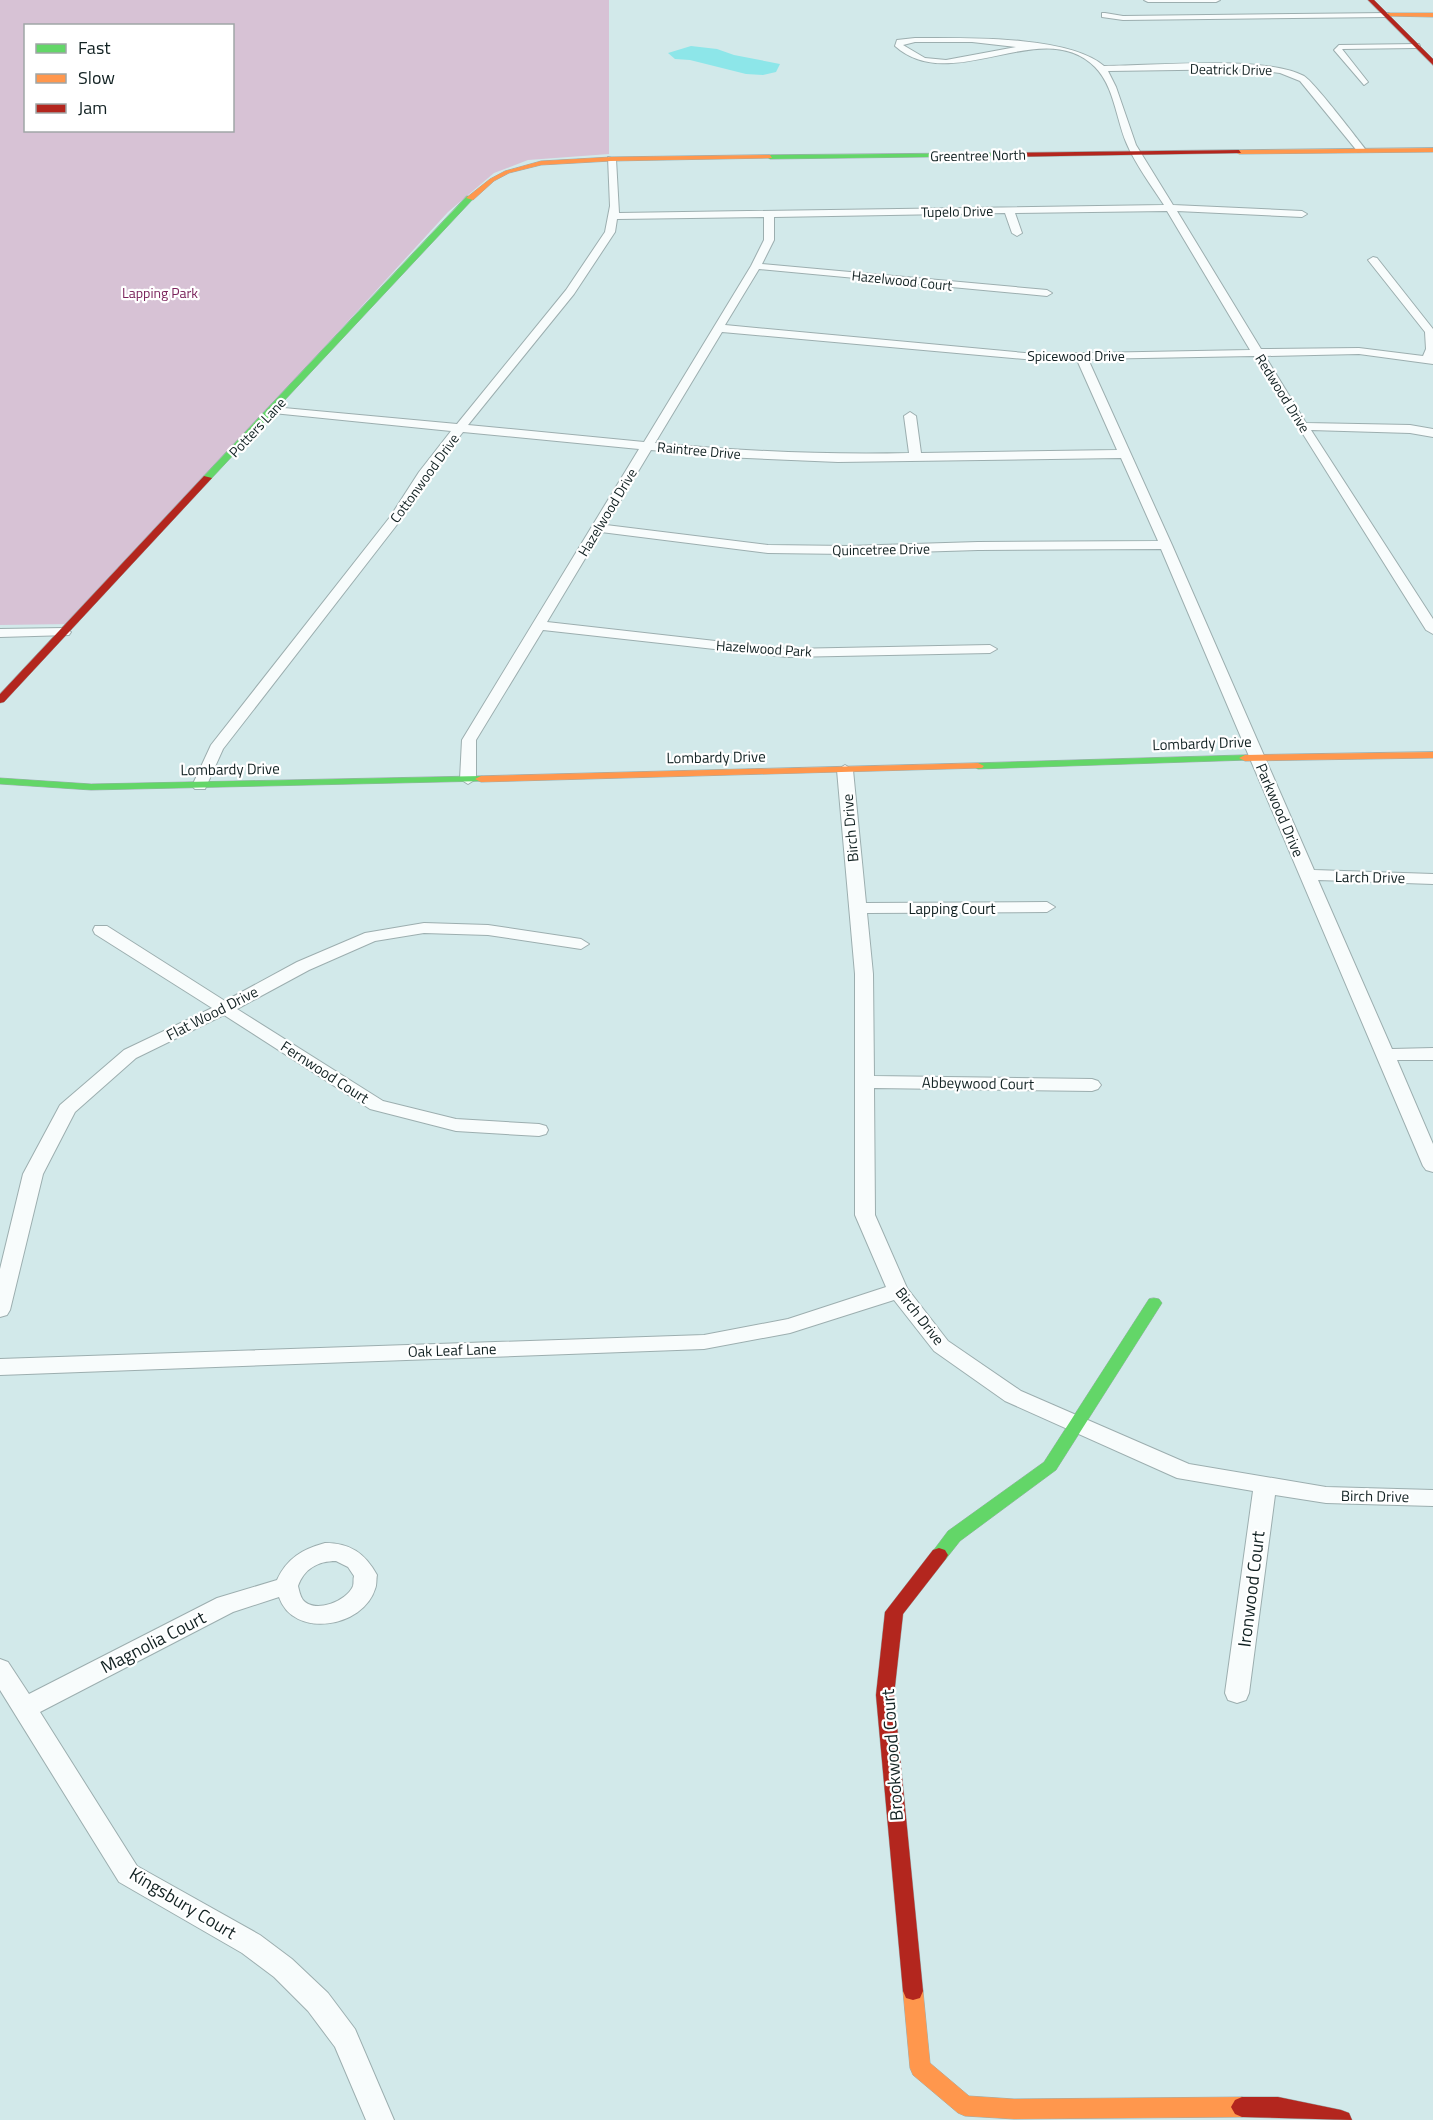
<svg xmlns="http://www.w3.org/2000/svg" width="1433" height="2120" viewBox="0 0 1433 2120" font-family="'Titillium Web',sans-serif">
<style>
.green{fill:#d7c2d5;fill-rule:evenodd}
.water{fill:#8de6e9}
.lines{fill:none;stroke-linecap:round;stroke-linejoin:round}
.street-casing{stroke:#9caeaf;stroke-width:2}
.fast-casing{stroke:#9caeaf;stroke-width:1}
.slow-casing{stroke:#9caeaf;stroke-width:1}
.jam-casing{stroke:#9caeaf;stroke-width:1}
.street{fill:#f8fcfc;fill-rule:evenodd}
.fast{fill:#63d668;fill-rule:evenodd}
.slow{fill:#ff974d;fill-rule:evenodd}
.jam{fill:#b3261e;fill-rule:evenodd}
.labels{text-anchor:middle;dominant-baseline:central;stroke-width:4.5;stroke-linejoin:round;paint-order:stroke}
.far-street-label{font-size:14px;fill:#112122;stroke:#fff}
.far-park-label{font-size:14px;fill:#7b245c;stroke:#fff}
.street-label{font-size:15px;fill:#112122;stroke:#fff}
.near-street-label{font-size:18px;fill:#112122;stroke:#fff}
</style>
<rect width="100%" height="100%" fill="#d2e9ea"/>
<path class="green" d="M0,0H609V154L528,160L494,173L448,212L71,624L0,625ZM26,26H232V130H26Z"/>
<polygon class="water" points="691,46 717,49 734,55 780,64 776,72 763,75 746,74 690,60 675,59 668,53"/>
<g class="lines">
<g class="street-casing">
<g id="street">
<polygon points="1144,0 1220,0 1216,2 1148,2"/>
<polygon points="1105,13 1123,16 1388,13 1392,15 1388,17 1123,20 1102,17 1102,13"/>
<path d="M915,38C963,38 1068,35 1104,66C1152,66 1265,55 1304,76C1314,82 1356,137 1366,150L1358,152L1300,81L1280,73L1248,69L1108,71L1116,87L1136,145L1173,205L1302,211L1307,214L1302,217L1177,211L1261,349L1359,348L1423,356L1426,349L1425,332L1368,260L1373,257L1377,258L1433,329V364L1359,354L1265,356L1306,423L1410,425L1433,429V437L1410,433L1311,430L1433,619V634L1426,630L1254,356L1088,359L1172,545L1314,870L1433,874V884L1318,880L1392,1049L1433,1048V1060H1397L1433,1144V1172L1426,1170L1423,1166L1161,549L978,550L848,554L768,553L601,532L547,622L787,649L990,645L997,649L990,653L787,657L543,630L476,740V779L468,784L460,779L462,740L639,449L463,432L428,477L399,522L223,749L205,789H195L192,786L211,745L390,517L419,472L451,431L273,413L267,410L273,407L457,424L566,290L605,232L610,206L608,157L616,159L619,213L1164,205C1151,185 1135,164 1126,142C1116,118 1114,86 1095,67C1042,14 952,97 895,46L897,40ZM915,42H972L1016,47L946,60L925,58L903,45ZM1167,211L1250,350L1036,354L725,325L759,269L1047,296L1052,293L1047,290L762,264L774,240V217L1005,213L1012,233L1017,236L1022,233L1015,213ZM764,217V240L751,266L644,442L468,425L574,294L615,232L617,219ZM722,332L1036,360H1077L1117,450L921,453L916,416L910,412L904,416L909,453C824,455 740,451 655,443ZM651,450L724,457L838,462L1121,458L1158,541L978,542L848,546L768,545L606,525Z"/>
<polygon points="1419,44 1420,46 1416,48 1342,49 1368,82 1364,85 1334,50 1339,45"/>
<polygon points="64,628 71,632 69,635 0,637 0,629"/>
<polygon points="845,765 853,770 866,903 1047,902 1055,907 1047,912 867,913 873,974 874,1076 1092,1079 1098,1081 1101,1085 1098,1089 1092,1091 874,1088 875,1215 907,1288 948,1341 1021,1391 1189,1464 1326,1487 1433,1490 1433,1506 1326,1503 1275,1495 1249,1693 1246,1700 1237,1703 1228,1700 1225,1693 1253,1491 1177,1478 1005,1401 934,1351 894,1300 790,1333 704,1349 0,1375 0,1359 704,1335 788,1319 886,1287 855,1215 855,974 837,770"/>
<polygon points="424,923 488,925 581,939 589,944 581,949 488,935 424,933 375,941 309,970 237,1009 383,1101 456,1119 539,1124 546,1126 548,1130 546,1134 539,1136 456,1131 370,1109 224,1015 136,1058 75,1112 43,1174 10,1310 7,1315 0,1317 0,1269 23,1174 60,1105 124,1050 212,1008 95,934 93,930 95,926 107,926 225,1001 297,962 365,933"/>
<path d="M325,1543C350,1543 365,1553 377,1575C376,1579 377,1585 375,1589C363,1628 293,1639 279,1597L233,1612L40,1712L137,1866L260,1935L292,1959L328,1993L355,2029L394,2120H366L335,2047L308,2011L274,1977L242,1953L119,1882L0,1690V1659L8,1662L29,1694L217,1598L277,1580C287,1558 303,1549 325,1543ZM336,1561L348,1567L354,1576C353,1579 354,1583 353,1586C347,1601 315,1614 303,1600C300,1596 299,1590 298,1586C304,1569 318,1561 336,1561Z"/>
</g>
</g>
<g class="fast-casing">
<g id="fast">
<polygon points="1001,153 1003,156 770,159 767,157 770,155"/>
<polygon points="467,196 474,198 210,480 204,480 204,476"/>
<polygon points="1245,755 1249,756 1249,760 978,769 972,766 978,763"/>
<polygon points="481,776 485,777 485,781 91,790 0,784 0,778 91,784"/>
<polygon points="1154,1298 1159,1299 1162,1303 1056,1470 960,1541 945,1560 939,1562 933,1560 930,1555 948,1531 1044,1462 1149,1299"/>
</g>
</g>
<g class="slow-casing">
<g id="slow">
<polygon points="1388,13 1433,13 1433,17 1386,16"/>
<polygon points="1433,148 1433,152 1239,154 1236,152 1239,150"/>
<polygon points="770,155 772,158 611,161 541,165 509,173 494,181 473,200 466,198 490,179 505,171 541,161 611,157"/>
<polygon points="1433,752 1433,758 1245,761 1239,758 1245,755"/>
<polygon points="978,763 984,766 982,768 481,782 475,779 481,776"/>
<polygon points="913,1982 920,1984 923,1991 930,2063 969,2096 1014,2099 1242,2097 1249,2100 1253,2107 1249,2114 1242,2117 1014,2119 965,2116 958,2113 913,2075 910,2068 903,1991 906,1984"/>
</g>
</g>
<g class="jam-casing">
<g id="jam">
<polygon points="1368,0 1374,0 1433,59 1433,65"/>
<polygon points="1239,150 1241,153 1001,157 998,155 1001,153"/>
<polygon points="204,476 212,478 4,702 0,703 0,694"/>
<polygon points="939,1548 945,1550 948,1555 945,1560 903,1614 894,1695 923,1991 920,1998 913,2000 906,1998 903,1991 876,1695 885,1612 933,1550"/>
<polygon points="1242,2097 1278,2097 1341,2110 1349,2113 1352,2120 1242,2117 1235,2114 1231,2107 1235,2100"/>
</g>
</g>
<use href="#street" class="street"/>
<use href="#fast" class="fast"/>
<use href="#slow" class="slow"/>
<use href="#jam" class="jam"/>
</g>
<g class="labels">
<g class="far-street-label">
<text transform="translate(1231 69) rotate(1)">Deatrick Drive</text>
<text transform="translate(978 155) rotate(-1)">Greentree North</text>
<text transform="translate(957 211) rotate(-1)">Tupelo Drive</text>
<text transform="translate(902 280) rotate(6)">Hazelwood Court</text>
<text x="1076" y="355">Spicewood Drive</text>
<text transform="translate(1283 393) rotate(58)">Redwood Drive</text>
<text transform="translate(257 427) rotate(-47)">Potters Lane</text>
<text transform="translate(699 450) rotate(5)">Raintree Drive</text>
<text transform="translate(424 478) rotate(-54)">Cottonwood Drive</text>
<text transform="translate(607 512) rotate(-59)">Hazelwood Drive</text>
<text transform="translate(881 549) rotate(-1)">Quincetree Drive</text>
<text transform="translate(764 648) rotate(4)">Hazelwood Park</text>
</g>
<g class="far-park-label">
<text x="160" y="292">Lapping Park</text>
</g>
<g class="street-label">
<text transform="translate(1202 743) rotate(-2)">Lombardy Drive</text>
<text transform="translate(716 757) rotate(-1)">Lombardy Drive</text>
<text transform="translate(230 769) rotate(-1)">Lombardy Drive</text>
<text transform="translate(1280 810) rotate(67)">Parkwood Drive</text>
<text transform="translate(850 828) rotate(-95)">Birch Drive</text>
<text transform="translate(1370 877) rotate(1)">Larch Drive</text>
<text x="952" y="908">Lapping Court</text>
<text transform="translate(212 1013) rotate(-27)">Flat Wood Drive</text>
<text transform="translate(325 1072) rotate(33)">Fernwood Court</text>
<text transform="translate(978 1083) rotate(1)">Abbeywood Court</text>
<text transform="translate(920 1316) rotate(52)">Birch Drive</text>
<text transform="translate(452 1350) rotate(-2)">Oak Leaf Lane</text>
<text transform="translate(1375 1496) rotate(1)">Birch Drive</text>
</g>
<g class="near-street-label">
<text transform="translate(1251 1589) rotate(-83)">Ironwood Court</text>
<text transform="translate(153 1642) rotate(-27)">Magnolia Court</text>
<text transform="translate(892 1755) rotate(-94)">Brookwood Court</text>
<text transform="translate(183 1903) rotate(31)">Kingsbury Court</text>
</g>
</g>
<rect x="24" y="24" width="210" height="108" fill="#ffffff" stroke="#a0a6a7" stroke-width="1.5"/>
<rect x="36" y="44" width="30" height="9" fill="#63d668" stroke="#a0a6a7" stroke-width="1.5"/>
<text x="78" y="54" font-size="18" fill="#112122">Fast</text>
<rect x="36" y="74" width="30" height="9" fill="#ff974d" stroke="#a0a6a7" stroke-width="1.5"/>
<text x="78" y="84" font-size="18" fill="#112122">Slow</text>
<rect x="36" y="104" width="30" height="9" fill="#b3261e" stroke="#a0a6a7" stroke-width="1.5"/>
<text x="78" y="114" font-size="18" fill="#112122">Jam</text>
</svg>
